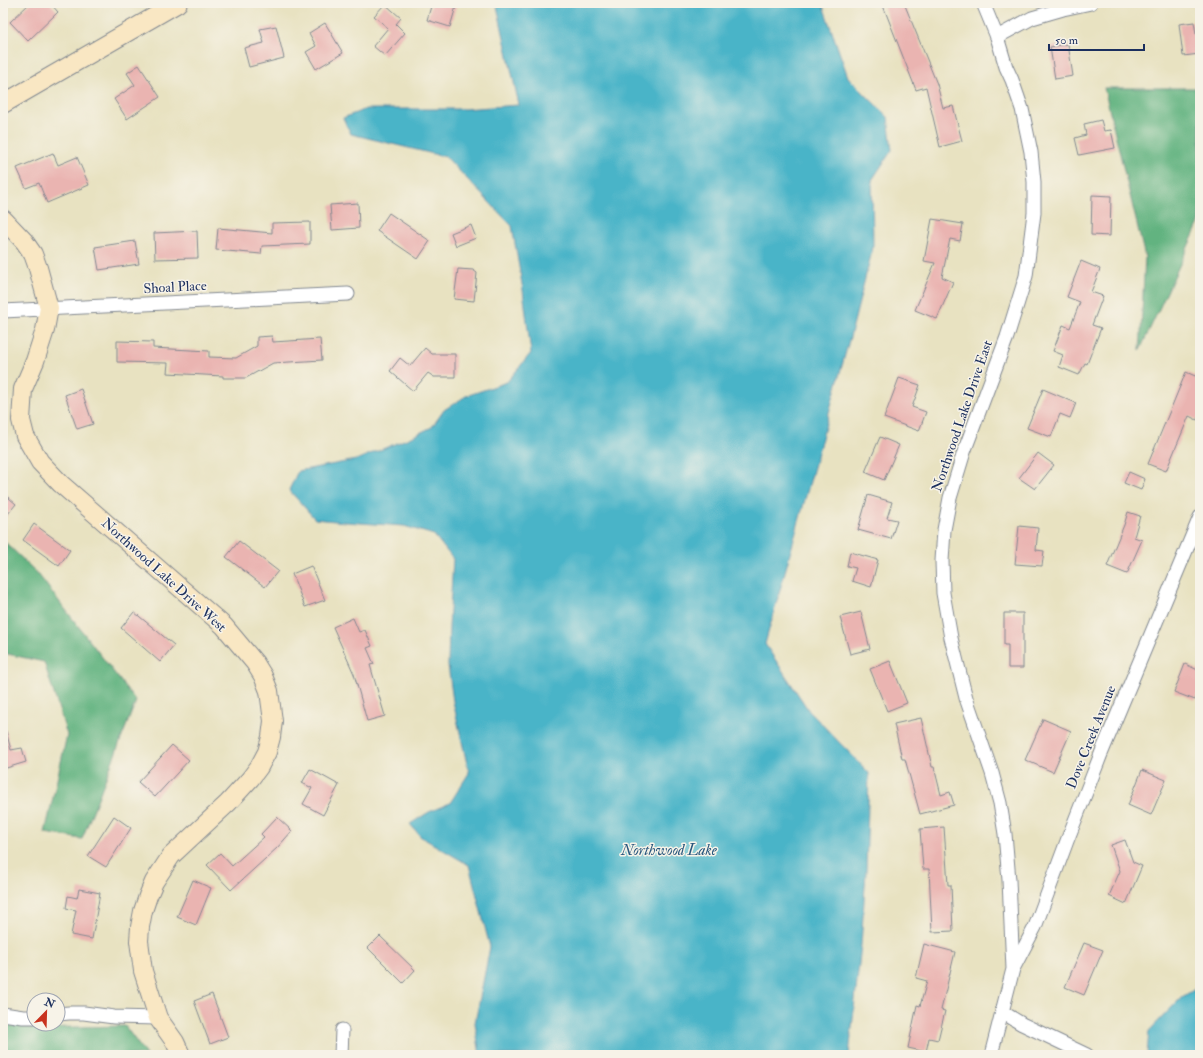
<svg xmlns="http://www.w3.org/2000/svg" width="1203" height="1058" viewBox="0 0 1203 1058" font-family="'IM FELL Double Pica',serif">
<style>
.forest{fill:#62b380;stroke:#3e716f}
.water{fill:#4ab4c8;stroke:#327293}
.building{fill:#eab4b1}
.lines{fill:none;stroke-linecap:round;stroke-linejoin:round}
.street-casing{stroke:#828890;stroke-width:15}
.secondary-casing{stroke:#828890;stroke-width:20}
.street{stroke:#fff;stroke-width:13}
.secondary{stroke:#f9e7c3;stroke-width:18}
.labels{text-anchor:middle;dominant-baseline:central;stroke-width:3;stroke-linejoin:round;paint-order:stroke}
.street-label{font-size:14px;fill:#1b2f5e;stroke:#f7f3e8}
.water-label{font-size:15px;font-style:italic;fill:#29577e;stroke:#f7f3e8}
</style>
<rect width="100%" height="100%" fill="#f7f3e8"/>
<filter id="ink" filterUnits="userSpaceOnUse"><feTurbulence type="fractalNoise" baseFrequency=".025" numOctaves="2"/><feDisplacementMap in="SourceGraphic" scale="8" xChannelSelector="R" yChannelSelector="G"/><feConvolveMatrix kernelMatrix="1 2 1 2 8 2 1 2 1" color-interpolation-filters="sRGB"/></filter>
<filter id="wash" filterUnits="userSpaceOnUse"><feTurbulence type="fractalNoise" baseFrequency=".012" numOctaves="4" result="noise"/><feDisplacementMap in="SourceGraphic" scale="16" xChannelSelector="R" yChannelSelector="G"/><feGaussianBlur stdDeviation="0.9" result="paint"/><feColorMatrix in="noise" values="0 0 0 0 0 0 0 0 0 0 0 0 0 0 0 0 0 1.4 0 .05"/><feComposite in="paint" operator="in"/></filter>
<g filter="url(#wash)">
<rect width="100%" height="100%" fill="#e8e2c1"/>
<g class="forest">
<polygon points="1104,88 1200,88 1200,221 1140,350 1145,257"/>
<polygon points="3,540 38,574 136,701 82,839 45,833 67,735 44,662 3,653"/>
<polygon points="3,1020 32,1028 125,1026 146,1055 3,1055"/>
</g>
<g class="water">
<polygon points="497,3 822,3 848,77 888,117 892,150 872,180 873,247 853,326 765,644 809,711 869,773 866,871 861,945 849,1055 480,1055 475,1023 490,947 469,865 421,837 410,824 429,812 450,803 469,773 453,701 448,665 449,628 453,559 434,535 404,526 346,522 315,519 289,490 298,471 356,460 409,438 432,427 444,410 466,396 507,382 531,353 523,290 512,226 446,157 351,134 343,118 366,109 463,109 519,105 497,6"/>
<polygon points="1200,986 1200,1055 1151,1055 1147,1054 1149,1031 1182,997"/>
</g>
<g id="blocks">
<g class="building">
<polygon points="30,3 50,3 58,12 28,41 10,22"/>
<polygon points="432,3 457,3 450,27 427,20"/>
<polygon points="882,3 904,3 937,84 943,108 953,106 962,141 940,147 926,87 916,90"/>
<polygon points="385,4 401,18 396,24 405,33 385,56 373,46 388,28 374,16"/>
<polygon points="1194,22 1196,34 1200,34 1200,54 1183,56 1179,24"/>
<polygon points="325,23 343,53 316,69 306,52 316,46 309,33"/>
<polygon points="276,26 284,58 249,67 244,48 264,43 260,29"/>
<polygon points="1068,44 1073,76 1055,79 1050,47"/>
<polygon points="139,65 160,97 127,119 114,99 135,85 127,73"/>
<polygon points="1101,120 1104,131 1111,130 1115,148 1079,155 1075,138 1086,135 1084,124"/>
<polygon points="53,153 58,165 77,157 89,185 47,203 39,183 26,188 17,168"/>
<polygon points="1092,195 1111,196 1110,236 1091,235"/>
<polygon points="358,203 359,228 332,230 330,205"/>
<polygon points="389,213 430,241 418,259 377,231"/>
<polygon points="932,219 963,224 960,241 950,239 942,277 953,282 937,319 915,310 935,263 924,261"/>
<polygon points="310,222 310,244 262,246 261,254 216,250 218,228 272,233 272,223"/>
<polygon points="471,225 476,238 456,246 451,233"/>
<polygon points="197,231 198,258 155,259 154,233"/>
<polygon points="135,241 139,264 99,270 95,247"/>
<polygon points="1081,261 1100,269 1091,292 1103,296 1092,325 1101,328 1087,364 1085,363 1079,375 1059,367 1063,355 1053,351 1063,325 1070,328 1080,302 1067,297"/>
<polygon points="458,269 473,270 477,273 474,301 454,299"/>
<polygon points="272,336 273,342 320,339 322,360 273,363 246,378 223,378 223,376 167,373 168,363 117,362 117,341 153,342 153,348 209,351 209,357 236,358 257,346 257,337"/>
<polygon points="425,348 432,354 455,354 455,377 434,377 428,373 413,391 390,371 400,358 410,366"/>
<polygon points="1186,372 1200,378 1200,413 1197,420 1189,416 1166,471 1148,464"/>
<polygon points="899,378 920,385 912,407 926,412 919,431 884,418"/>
<polygon points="81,389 93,424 77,429 65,395"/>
<polygon points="1043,389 1076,403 1070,418 1060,414 1051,437 1027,428"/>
<polygon points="880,437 899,445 884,480 865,472"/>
<polygon points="1038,453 1054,465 1035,489 1019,478"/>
<polygon points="1129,472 1145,479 1141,490 1124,483"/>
<polygon points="3,493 16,504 3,520"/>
<polygon points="868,495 892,502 887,518 897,520 891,539 858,530"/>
<polygon points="1128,512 1140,516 1134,537 1142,540 1127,574 1107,566 1124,525"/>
<polygon points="34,524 70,550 59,566 23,540"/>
<polygon points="1019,526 1038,528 1036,550 1044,551 1042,566 1015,564"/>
<polygon points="239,541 278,571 265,587 226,557"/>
<polygon points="850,552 878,560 871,587 852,581 856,568 847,566"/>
<polygon points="311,566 325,600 305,607 292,574"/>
<polygon points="134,612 174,645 160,662 121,628"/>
<polygon points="861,612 870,649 850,654 840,617"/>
<polygon points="1004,613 1023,613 1023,668 1008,668 1008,645 1004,645"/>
<polygon points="353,618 359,632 365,630 372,646 367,648 374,664 370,665 385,716 367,721 354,674 333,627"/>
<polygon points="890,661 907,703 887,711 870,669"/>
<polygon points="1185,664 1200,671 1200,688 1195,700 1174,692"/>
<polygon points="921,718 932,767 934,767 941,795 950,792 954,805 920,814 905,759 902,759 894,724"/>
<polygon points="1043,719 1071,731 1053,772 1025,760"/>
<polygon points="3,731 6,731 11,750 22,748 26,762 3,769"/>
<polygon points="172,745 189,760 155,797 138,782"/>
<polygon points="310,769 339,785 323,815 303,804 312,788 302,783"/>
<polygon points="1142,770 1166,780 1151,815 1128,805"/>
<polygon points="114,816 131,828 106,867 88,856"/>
<polygon points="277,817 292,831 277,848 231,890 207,865 220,853 232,866 264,837 261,834"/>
<polygon points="944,827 948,885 951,885 953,931 932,932 929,869 923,869 920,829"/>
<polygon points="1125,840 1133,862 1142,866 1126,904 1109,896 1120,871 1111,845"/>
<polygon points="193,880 211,888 196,925 177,917"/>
<polygon points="79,889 100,893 92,939 71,935 76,910 66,908 68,896 77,898"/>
<polygon points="380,936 415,970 403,983 368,948"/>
<polygon points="1084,943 1103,950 1084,995 1065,987"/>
<polygon points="924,944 955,952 941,1010 945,1011 938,1040 929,1038 926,1052 908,1048 917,1005 920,1006 927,981 916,978"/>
<polygon points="212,994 228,1037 210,1044 194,1001"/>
</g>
</g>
</g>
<g filter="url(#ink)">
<use href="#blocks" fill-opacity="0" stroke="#828890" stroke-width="1"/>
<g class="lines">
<g class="street-casing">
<g id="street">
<polyline points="983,3 997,37 1006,67 1012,80 1022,109 1031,152 1034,182 1034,213 1026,276 1007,337 964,452 950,498 944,530 942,561 943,593 951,638 966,698 992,773 1000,803 1005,834 1009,880 1013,969 991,1055"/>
<polyline points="997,37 1032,18 1063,9 1091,3"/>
<polyline points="3,311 348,294"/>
<polyline points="1014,967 1035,927 1067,841 1101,754 1200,517"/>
<polyline points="1002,1012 1022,1024 1087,1055"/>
<polyline points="3,1014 23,1017 34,1017"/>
<polyline points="58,1014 69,1013 84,1013 114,1017 158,1018"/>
<polyline points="341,1055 342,1030"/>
</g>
</g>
<g class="secondary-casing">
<g id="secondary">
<polyline points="3,104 178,3"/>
<polyline points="3,219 24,241 33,254 38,268 49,308 45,330 35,361 23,389 21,420 25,436 40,462 61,484 224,626 255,663 263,676 269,691 273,721 271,737 267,752 259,767 250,779 228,803 171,856 154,882 148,896 143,911 140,927 139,941 143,971 158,1018 175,1042 181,1055"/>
</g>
</g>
<use href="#street" class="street"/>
<use href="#secondary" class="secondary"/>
</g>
</g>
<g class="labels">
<g class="street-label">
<text transform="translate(175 287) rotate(-3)">Shoal Place</text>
<text transform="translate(962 416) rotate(-71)">Northwood Lake Drive East</text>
<text transform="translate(164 575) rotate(42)">Northwood Lake Drive West</text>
<text transform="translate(1091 737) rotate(-68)">Dove Creek Avenue</text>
</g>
<g class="water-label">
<text x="669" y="850">Northwood Lake</text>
</g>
</g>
<rect width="1203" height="1058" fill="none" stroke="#f7f3e8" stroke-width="16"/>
<g transform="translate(46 1012) rotate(23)"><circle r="19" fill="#f7f3e8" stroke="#9fa5b1"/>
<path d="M0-3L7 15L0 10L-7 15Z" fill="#c8321e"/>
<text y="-6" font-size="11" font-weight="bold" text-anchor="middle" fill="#1b2f5e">N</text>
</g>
<path d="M1049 44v6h95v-6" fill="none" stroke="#1b2f5e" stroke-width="2"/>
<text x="1055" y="44" font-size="12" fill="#1b2f5e" stroke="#f7f3e8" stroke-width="3" paint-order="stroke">50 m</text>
</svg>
